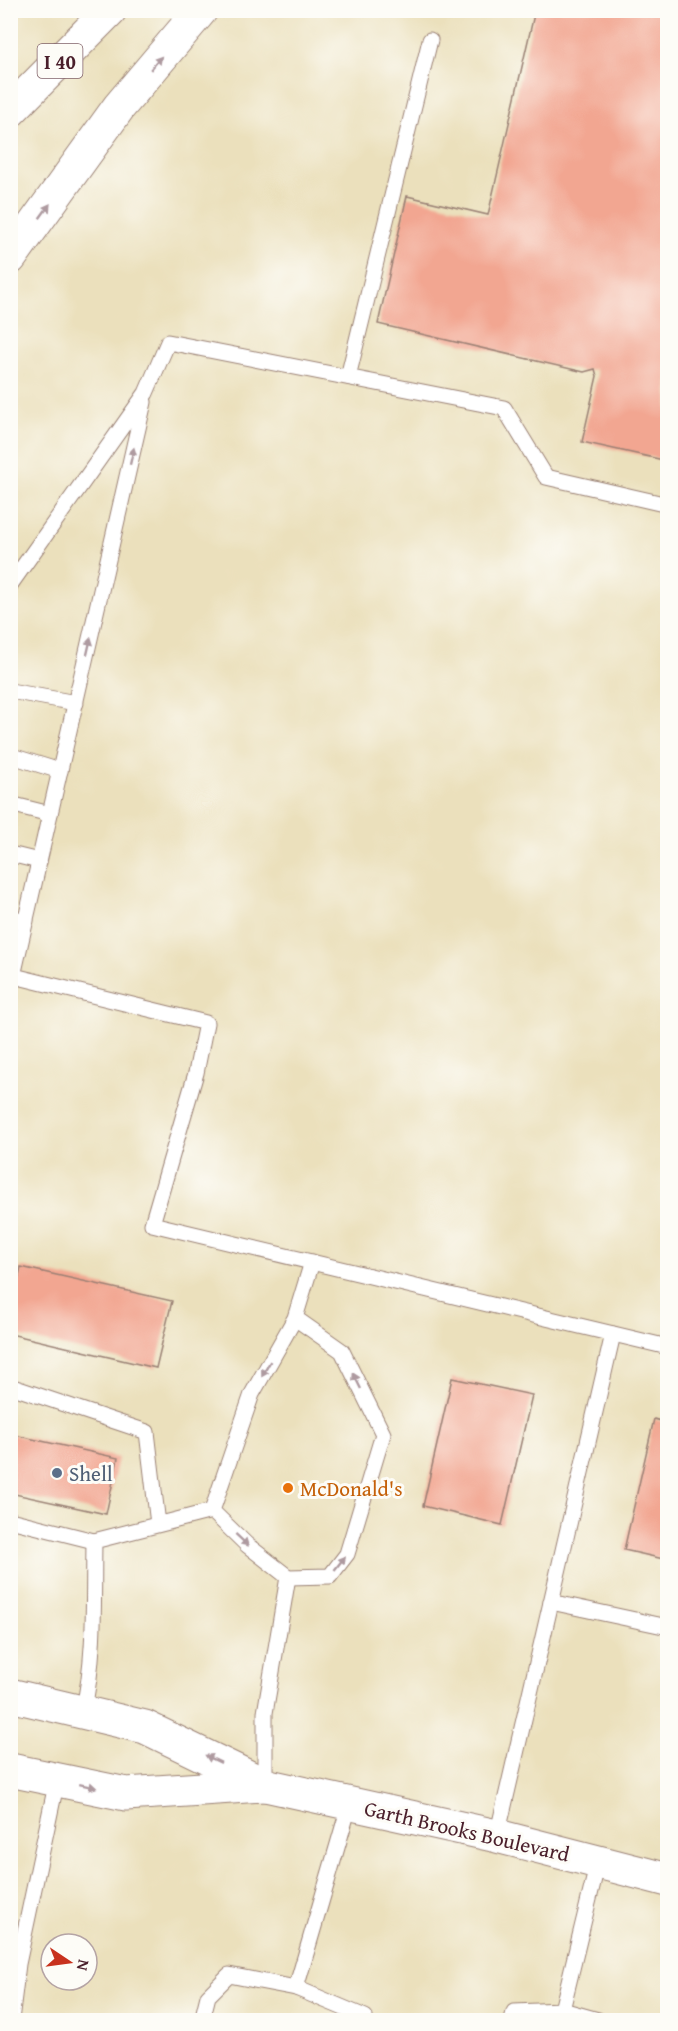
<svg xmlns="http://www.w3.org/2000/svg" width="678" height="2031" viewBox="0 0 678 2031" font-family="'Gentium Book Plus',serif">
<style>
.building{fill:#f2a691}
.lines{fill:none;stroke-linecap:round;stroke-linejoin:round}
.service-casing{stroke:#9a8074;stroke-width:17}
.tertiary-casing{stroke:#9a8074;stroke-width:35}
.motorway-casing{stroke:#9a8074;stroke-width:35}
.service{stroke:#fff;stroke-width:15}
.tertiary{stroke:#fff;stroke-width:33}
.motorway{stroke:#fff;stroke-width:33}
.oneway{fill:#ae9aa0}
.service-dot{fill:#5c6f8a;stroke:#fdfcf7;stroke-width:2}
.food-dot{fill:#e8710a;stroke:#fdfcf7;stroke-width:2}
.labels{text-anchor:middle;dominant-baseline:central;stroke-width:6;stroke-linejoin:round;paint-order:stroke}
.shield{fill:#fdfcf7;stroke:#806168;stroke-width:1.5}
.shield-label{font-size:20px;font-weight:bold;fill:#4a1f2b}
.service-label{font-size:21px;fill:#4e5e75;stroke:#fdfcf7;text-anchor:start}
.food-label{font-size:21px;fill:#c56008;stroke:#fdfcf7;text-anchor:start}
.street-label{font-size:21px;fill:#4a1f2b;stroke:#fdfcf7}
</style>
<rect width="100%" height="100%" fill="#fdfcf7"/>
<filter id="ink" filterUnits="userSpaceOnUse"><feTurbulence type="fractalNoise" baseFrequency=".0167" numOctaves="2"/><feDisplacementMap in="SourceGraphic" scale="12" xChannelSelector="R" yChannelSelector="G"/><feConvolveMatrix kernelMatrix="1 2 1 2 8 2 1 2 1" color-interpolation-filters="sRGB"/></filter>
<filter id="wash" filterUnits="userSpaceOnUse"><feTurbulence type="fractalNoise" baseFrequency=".008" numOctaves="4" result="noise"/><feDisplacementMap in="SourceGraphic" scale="24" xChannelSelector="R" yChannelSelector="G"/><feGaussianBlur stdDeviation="1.35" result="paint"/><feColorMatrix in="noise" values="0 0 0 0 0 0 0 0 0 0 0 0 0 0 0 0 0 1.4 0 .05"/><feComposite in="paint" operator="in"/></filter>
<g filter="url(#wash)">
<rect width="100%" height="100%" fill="#ebe0bc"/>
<g id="blocks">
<g class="building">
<polygon points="535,10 668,10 668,461 582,442 597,376 595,369 584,372 378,324 407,196 488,215"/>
<polygon points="21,1267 172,1301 156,1368 10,1334 10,1314"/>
<polygon points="452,1378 532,1395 502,1525 423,1506"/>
<polygon points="654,1419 668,1423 668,1560 624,1550"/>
<polygon points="10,1434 118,1458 106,1514 10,1493"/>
</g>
</g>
</g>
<g filter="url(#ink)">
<use href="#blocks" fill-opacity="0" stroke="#9a8074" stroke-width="1.5"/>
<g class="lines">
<g class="service-casing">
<g id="service">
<polyline points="348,377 430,40"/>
<polyline points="10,585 146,393 168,342 504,408 546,477 668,505"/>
<polyline points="10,691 76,703"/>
<polyline points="15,757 60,771"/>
<polyline points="10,804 50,814"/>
<polyline points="10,854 39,861"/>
<polyline points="10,917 26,921"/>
<polyline points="10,975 206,1023 196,1073 152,1224 668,1347"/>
<polyline points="13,976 144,402"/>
<polyline points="295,1318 342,1351 383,1434 347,1554 330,1576 288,1577 247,1545 212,1511 252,1394 295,1318 312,1262"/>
<polyline points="10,1386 147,1432 158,1524"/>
<polyline points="10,1520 94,1541"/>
<polyline points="551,1602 668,1627"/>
<path d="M83,1712C96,1656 93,1598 94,1541L212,1511"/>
<polyline points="265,1785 265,1713 288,1577"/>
<polyline points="497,1836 613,1334"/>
<polyline points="296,1988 350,1803"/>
<polyline points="562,2010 598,2020"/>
<polyline points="11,2020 18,1964 57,1780"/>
<polyline points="202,2020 208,1996 229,1975 296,1988 365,2017 365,2020"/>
<polyline points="512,2020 514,2012 562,2010 598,1862"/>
</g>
</g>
<g class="tertiary-casing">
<g id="tertiary">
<polyline points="10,1695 145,1727 265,1785 497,1836 668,1880"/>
<polyline points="10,1770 126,1794 263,1785"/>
</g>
</g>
<g class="motorway-casing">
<g id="motorway">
<polyline points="10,111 110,10"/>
<polyline points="10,258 119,107 201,10"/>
</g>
</g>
<use href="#service" class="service"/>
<use href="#tertiary" class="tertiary"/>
<use href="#motorway" class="motorway"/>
</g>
<defs><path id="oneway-solid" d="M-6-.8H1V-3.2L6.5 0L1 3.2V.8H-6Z" transform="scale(1.5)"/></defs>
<g class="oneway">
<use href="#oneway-solid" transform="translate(156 63) rotate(-50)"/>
<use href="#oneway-solid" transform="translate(45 211) rotate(-54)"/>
<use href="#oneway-solid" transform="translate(132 456) rotate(-77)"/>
<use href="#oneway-solid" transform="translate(89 646) rotate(-77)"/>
<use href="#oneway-solid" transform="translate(266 1369) rotate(119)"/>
<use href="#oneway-solid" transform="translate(357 1381) rotate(-116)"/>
<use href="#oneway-solid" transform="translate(242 1540) rotate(43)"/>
<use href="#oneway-solid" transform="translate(340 1563) rotate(-52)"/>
<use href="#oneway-solid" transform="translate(213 1759) rotate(-154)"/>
<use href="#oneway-solid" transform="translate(88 1786) rotate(12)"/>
</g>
</g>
<circle class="service-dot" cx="57" cy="1473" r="6"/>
<circle class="food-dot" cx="288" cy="1488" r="6"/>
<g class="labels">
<rect class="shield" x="37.5" y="44" width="45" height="34" rx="4.5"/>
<g class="shield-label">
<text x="60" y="61">I 40</text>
</g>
<g class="service-label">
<text x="69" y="1473">Shell</text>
</g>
<g class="food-label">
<text x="300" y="1488">McDonald's</text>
</g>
<g class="street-label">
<text transform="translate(467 1831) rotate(13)">Garth Brooks Boulevard</text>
</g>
</g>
<rect width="678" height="2031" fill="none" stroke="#fdfcf7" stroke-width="36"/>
<g transform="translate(69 1962) rotate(103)"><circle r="28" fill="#fdfcf7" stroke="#b5a4a5" stroke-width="1.5"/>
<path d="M0-4.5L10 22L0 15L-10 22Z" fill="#c8321e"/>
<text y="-9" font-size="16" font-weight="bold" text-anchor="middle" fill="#4a1f2b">N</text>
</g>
</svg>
